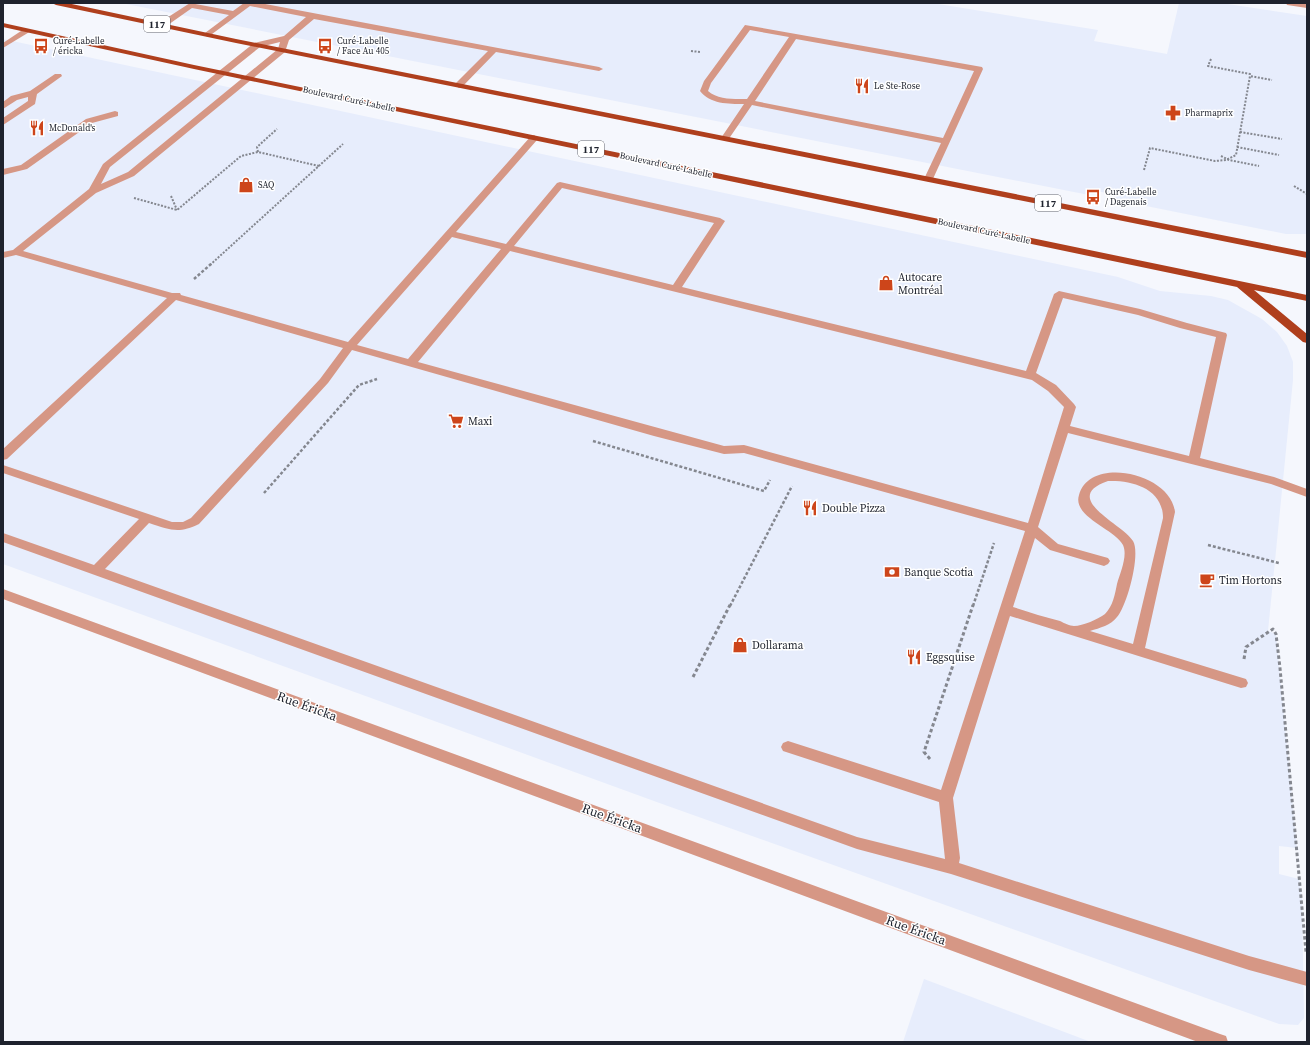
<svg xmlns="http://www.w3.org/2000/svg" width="1310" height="1045" viewBox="0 0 1310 1045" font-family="'Source Serif 4',serif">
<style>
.built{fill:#e7edfc}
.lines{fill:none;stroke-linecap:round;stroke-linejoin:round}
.path-far2{stroke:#84878f;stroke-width:2;stroke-dasharray:2 1.5;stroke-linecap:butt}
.path-far1{stroke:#84878f;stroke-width:2.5;stroke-dasharray:3 2;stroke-linecap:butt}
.path{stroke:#84878f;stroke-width:3;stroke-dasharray:3.5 2.5;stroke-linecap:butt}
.minor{fill:#d69785;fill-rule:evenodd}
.major{fill:#af3f1d;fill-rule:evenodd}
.labels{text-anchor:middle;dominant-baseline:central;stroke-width:3;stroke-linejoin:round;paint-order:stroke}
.far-poi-label{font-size:9px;fill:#1e222d;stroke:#fff;text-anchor:start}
.far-street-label{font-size:9px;fill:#1e222d;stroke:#fff}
.shield{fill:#fff;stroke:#62646c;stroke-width:1}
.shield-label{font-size:10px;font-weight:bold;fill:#1e222d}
.poi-label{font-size:11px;fill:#1e222d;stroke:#fff;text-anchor:start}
.near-street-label{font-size:13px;fill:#1e222d;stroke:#fff}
</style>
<rect width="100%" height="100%" fill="#f5f7fd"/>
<g class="built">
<polygon points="121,3 932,3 1098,30 1094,41 1167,54 1179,3 1221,3 1307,16 1307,234 1286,234 1111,199 1112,194 1091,190 1089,195"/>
<polygon points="3,39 1118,277 1160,291 1211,296 1228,300 1262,319 1277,332 1287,346 1293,362 1293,380 1268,631 1276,634 1297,848 1279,846 1279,874 1299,879 1302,897 1304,1018 1298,1025 1279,1024 665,805 3,564"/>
<polygon points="924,979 1091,1042 903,1042"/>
</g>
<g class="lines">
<g class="path-far2">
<polyline points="691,51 700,52"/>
<polyline points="1211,59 1208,66 1250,74 1250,76"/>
<polyline points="1240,132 1282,139"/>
<polyline points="1237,147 1279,155"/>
<polyline points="258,152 257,147 277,129"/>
<polyline points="1221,156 1229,160 1259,166"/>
<polyline points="1144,170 1150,148 1215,161 1226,160 1236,155 1250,76 1272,80"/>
<polyline points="1294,186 1307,194"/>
<polyline points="171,196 177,210"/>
<polyline points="134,198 177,210 241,156 258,152 319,166"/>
<polyline points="210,265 343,144"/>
</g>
<g class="path-far1">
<polyline points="194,279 211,264"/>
<polyline points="593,441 764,491 770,480"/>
<polyline points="264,493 359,385 377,379"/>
<polyline points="1208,545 1279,563"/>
<polyline points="730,606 792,486"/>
<polyline points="973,606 994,543"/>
</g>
<g class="path">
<polyline points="1244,659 1246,647 1273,629 1276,634 1280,668 1306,952"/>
<polyline points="693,677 730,605"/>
<polyline points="930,759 924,752 973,605"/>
</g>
<g class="minor">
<path d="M190,3L233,11L244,3H260L599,67L603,69L599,71L496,52L462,87L459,88L455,85L456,83L488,51L314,19L289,40L285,52L134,176L96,193L23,251L172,293H180L181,295L348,342L531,136L534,135L538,138L537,140L456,232L506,244L557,183L560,182L720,218L725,221L682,287L1026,371L1054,294L1059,291L1140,309L1187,323L1226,333L1227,335L1200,458L1274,477L1307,489V497L1271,484L1068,433L1038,527L1058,544L1108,558L1110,561L1108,564L1104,566L1050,550L1035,538L1013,607C1029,612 1044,617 1060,621C1064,623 1070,626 1074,626C1083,626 1098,619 1105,614C1113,606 1115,594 1117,584C1120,573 1128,556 1123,545C1115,529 1072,517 1079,495C1090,455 1171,473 1175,512L1145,648L1246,679L1248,683L1246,687L1241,688L1010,616L953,798L960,858L959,863L1249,956L1307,972V986L1249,970L951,874L857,849L3,542V533L94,565L139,519L3,473V465L172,522H183L191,518L320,379L343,348L176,300L7,459L3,460V449L167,298L16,255L3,258V252L13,250L89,189L103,164L254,43L284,36L306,17L250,6L208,37L204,35L205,33L229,15L192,8L165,27H159V23ZM280,42L278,49L128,172L101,184L110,167L260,47ZM562,188L714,223L673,285L514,246ZM452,237L501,249L408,359L357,345ZM510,251L1032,380L1048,391L1064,407L1028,523L744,445L724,446L418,362ZM1063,298L1138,315L1180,328L1216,337L1189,456L1070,426L1076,407L1074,404L1056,385L1036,373ZM352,350L654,436L724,454L744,453L1025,531L941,790L788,741L783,743L781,747L783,751L939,802L945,859L857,837L105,569L149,523C170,530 179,534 199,524L328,383ZM1108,481C1133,480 1163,489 1163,518L1133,644L1090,631C1100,628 1111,625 1117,617C1127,606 1141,554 1133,541C1123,524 1059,498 1108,481Z"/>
<polygon points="1286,3 1307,4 1307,8 1287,5"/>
<path d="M745,25L982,67L983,69L932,181L929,182L924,179L941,143L752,105L728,140H722L721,138L744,104C728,104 710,104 700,91L704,81ZM750,30L789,37L747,99C734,99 718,100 708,91L711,83ZM796,39L974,71L943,138L755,101Z"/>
<polygon points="24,29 31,31 3,48 3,43"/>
<polygon points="55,74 61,74 62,76 37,94 35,104 3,125 3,118 28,101 28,97 17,100 3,109 3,102 11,96 30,91"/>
<polygon points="115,111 118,112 118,116 92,123 27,169 3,175 3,169 21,165 86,119"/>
<polygon points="3,589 1220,1034 1226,1036 1228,1042 1198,1042 3,599"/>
</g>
<g class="major">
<polygon points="52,3 67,3 236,39 1307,252 1307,258 236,43 56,5"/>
<polygon points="3,23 194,65 1307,295 1307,301 1254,290 1307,334 1307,343 1303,342 1237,287 194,69 3,27"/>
</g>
</g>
<defs>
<g id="bus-bare" transform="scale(1.2)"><path d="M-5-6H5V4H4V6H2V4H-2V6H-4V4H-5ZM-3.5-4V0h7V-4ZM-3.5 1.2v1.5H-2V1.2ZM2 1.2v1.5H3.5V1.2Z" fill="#cd451a" stroke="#fff" stroke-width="2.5" paint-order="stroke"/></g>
<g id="restaurant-bare" transform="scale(1.2)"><path d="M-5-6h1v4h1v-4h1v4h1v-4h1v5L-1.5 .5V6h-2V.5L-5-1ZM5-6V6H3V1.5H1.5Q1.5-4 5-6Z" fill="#cd451a" stroke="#fff" stroke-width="2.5" paint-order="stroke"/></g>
<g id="pharmacy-bare" transform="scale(1.2)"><path d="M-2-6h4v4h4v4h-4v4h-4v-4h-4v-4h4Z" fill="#cd451a" stroke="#fff" stroke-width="2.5" paint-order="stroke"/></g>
<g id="shop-bare" transform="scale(1.2)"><path d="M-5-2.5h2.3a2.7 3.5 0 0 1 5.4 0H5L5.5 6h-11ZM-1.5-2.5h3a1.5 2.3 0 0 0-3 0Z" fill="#cd451a" stroke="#fff" stroke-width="2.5" paint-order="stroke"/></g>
<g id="supermarket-bare" transform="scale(1.2)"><path d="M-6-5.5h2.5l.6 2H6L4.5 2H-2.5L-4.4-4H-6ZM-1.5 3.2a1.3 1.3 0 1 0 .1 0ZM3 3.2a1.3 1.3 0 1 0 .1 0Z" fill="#cd451a" stroke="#fff" stroke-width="2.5" paint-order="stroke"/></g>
<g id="bank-bare" transform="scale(1.2)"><path d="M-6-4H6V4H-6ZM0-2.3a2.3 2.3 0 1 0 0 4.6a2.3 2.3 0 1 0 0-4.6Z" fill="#cd451a" stroke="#fff" stroke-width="2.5" paint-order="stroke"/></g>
<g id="cafe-bare" transform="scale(1.2)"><path d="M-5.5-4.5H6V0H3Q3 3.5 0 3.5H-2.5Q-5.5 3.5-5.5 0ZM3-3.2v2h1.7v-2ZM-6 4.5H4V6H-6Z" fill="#cd451a" stroke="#fff" stroke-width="2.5" paint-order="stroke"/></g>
</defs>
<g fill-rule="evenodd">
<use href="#bus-bare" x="41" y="46"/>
<use href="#bus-bare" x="325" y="46"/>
<use href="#restaurant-bare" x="862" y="86"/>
<use href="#pharmacy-bare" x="1173" y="113"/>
<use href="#restaurant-bare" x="37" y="128"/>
<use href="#shop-bare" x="246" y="185"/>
<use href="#bus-bare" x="1093" y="197"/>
<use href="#shop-bare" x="886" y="283"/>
<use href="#supermarket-bare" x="456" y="421"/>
<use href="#restaurant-bare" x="810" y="508"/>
<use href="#bank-bare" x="892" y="572"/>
<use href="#cafe-bare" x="1207" y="580"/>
<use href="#shop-bare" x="740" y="645"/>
<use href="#restaurant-bare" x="914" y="657"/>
</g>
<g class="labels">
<g class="far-poi-label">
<text x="53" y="41">Curé-Labelle<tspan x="53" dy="10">/ éricka</tspan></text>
<text x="337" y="41">Curé-Labelle<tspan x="337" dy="10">/ Face Au 405</tspan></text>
<text x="874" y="86">Le Ste-Rose</text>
<text x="1185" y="113">Pharmaprix</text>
<text x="49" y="128">McDonald's</text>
<text x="258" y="185">SAQ</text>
<text x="1105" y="192">Curé-Labelle<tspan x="1105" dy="10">/ Dagenais</tspan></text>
</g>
<g class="far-street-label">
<text transform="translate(349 99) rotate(12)">Boulevard Curé-Labelle</text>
<text transform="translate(666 165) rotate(12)">Boulevard Curé-Labelle</text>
<text transform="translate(984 231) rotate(12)">Boulevard Curé-Labelle</text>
</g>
<g class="shield">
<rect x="144" y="16" width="26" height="16" rx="3"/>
<rect x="578" y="141" width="26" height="16" rx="3"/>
<rect x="1035" y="195" width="26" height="16" rx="3"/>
</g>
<g class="shield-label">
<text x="157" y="24">117</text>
<text x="591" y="149">117</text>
<text x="1048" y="203">117</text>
</g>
<g class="poi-label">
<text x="898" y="277">Autocare<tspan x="898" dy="13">Montréal</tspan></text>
<text x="468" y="421">Maxi</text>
<text x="822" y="508">Double Pizza</text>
<text x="904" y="572">Banque Scotia</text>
<text x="1219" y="580">Tim Hortons</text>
<text x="752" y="645">Dollarama</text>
<text x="926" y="657">Eggsquise</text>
</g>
<g class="near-street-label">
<text transform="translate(307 706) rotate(20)">Rue Éricka</text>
<text transform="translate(612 818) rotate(20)">Rue Éricka</text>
<text transform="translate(916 930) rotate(20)">Rue Éricka</text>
</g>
</g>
<rect width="1310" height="1045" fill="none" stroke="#1e222d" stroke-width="8"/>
</svg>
